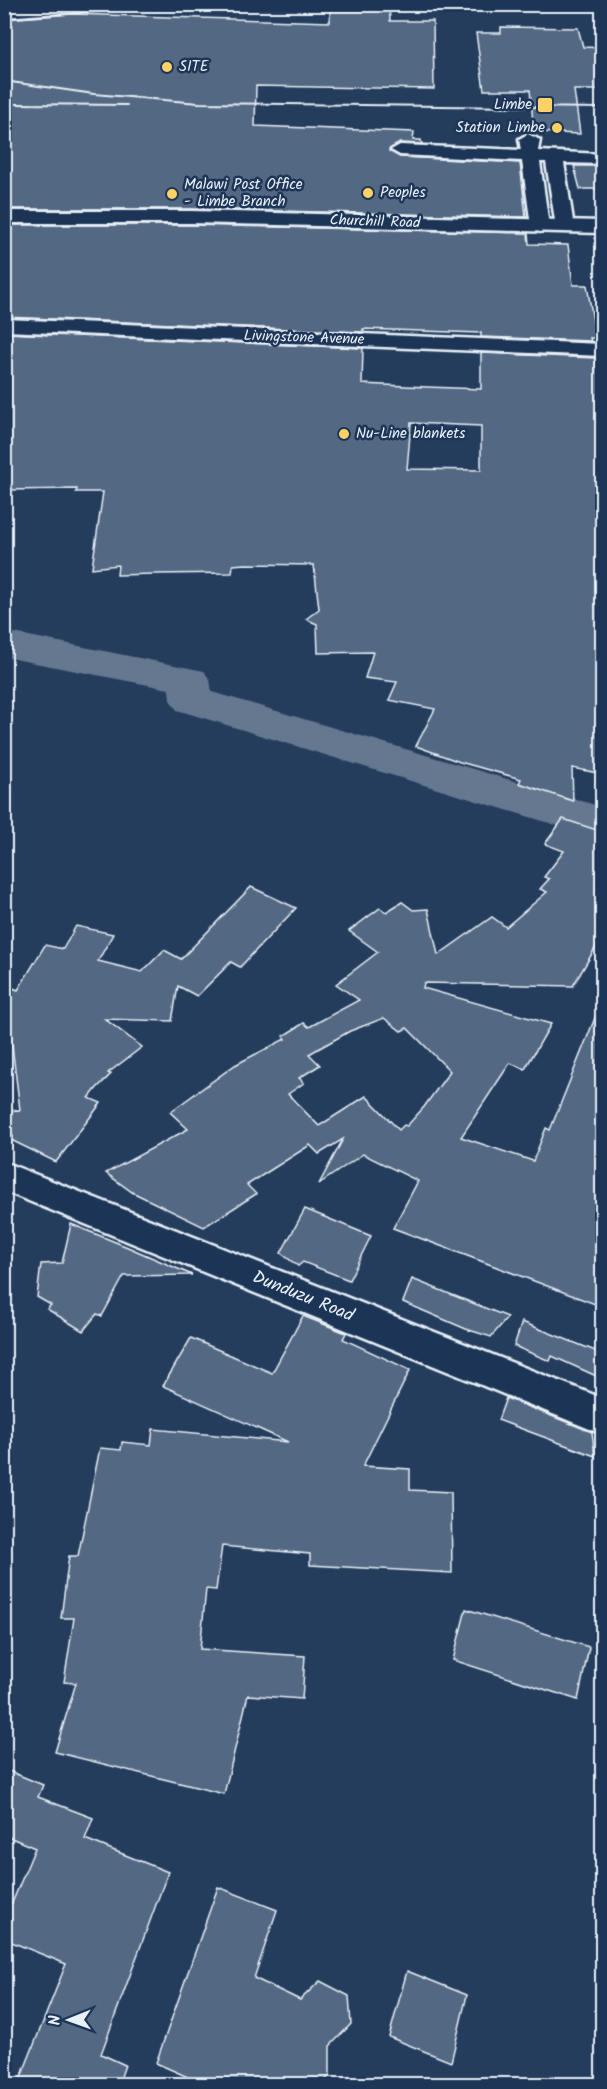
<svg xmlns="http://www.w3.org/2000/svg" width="607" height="2089" viewBox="0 0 607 2089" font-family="Kalam,sans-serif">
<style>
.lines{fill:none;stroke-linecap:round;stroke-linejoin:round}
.river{fill:#657890;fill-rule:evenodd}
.building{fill:#536782;stroke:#e8f1f8;stroke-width:1.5;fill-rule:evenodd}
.minor-casing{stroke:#e8f1f8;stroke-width:5}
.highway-casing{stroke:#e8f1f8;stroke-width:5}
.minor{fill:#1d3557;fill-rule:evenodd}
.highway{fill:#1d3557;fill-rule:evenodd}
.rail{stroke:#e8f1f8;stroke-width:2}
.poi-dot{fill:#ffd166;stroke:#1d3557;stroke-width:2}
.labels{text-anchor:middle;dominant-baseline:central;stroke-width:5;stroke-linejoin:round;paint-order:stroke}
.far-poi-label{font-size:15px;fill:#e8f1f8;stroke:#1d3557;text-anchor:start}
.far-street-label{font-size:15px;fill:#e8f1f8;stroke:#1d3557}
.street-label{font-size:18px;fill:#e8f1f8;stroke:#1d3557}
</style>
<rect width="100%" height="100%" fill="#253d5d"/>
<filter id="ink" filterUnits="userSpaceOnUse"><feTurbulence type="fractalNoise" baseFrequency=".0167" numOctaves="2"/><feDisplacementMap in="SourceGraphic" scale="12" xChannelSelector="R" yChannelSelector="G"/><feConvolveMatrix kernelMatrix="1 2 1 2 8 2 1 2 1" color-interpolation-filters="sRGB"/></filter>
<g filter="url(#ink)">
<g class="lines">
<polygon class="river" points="4,631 204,671 210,680 212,692 602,807 602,839 177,710 170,700 169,689 4,657"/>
</g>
<g class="building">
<polygon points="330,4 389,4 390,21 433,21 434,89 256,86 255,126 414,132 413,140 421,140 422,144 400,143 389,151 400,157 520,163 526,217 191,209 4,209 4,19 73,14 330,22"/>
<polygon points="501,27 578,28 583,47 603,48 603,90 574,90 580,134 534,132 530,90 484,90 476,33 501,33"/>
<polygon points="574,166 603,166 603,189 580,189"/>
<polygon points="4,225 191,225 528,233 529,244 568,245 573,285 587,285 596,338 590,338 591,341 481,337 481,333 363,329 363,332 4,317"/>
<path d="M4,333L363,348L362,384L427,387L481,389V353L595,358L603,387V774L572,768L573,801L519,783L521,779L460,762L416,746L435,709L389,700L397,682L365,678L373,652L318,653L317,624L306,619L319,609L314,565L244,564L233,565L232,573L154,574L117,575L118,565L92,568L103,492H76L77,489L4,490ZM411,423L481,426V470L407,469Z"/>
<path d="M563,819L603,832V935L573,986L424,983L423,988L551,1024L525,1069L510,1063L461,1137L533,1161L546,1128L550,1130L603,998V1307L393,1228L418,1181L363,1154L319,1184L343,1139L319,1154L310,1145L247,1185L256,1194L204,1227L132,1192L106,1173L188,1129L170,1112L235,1065L285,1039L283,1036L304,1023L309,1027L359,1000L336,984L378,952L349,931L380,908L386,912L402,902L413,910L428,909L438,955L492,917L506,927L547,892L540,889L549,879L544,877L564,851L545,844ZM384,1018L401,1031L407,1028L450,1071L424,1107L407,1126L404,1125L399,1130L366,1096L319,1126L288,1094L304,1083L299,1078L320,1065L309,1054L350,1031Z"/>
<polygon points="251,887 296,908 240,967 231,962 197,996 178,986 172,1021 105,1019 142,1047 108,1073 111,1074 97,1088 89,1098 101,1103 56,1162 13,1141 13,1136 4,1137 4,1111 20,1110 12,1045 4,1044 4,1002 13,988 18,990 45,945 63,949 76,926 113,934 98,961 142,972 164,950 181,959"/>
<polygon points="305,1209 371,1236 349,1280 303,1262 298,1266 281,1253"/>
<polygon points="71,1224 130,1248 192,1275 124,1276 102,1316 97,1314 83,1331 47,1309 51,1305 37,1297 41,1264 62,1263"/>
<polygon points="412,1279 508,1317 491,1337 466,1329 403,1302"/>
<polygon points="303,1316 346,1333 343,1339 410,1370 363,1466 410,1469 410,1490 451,1492 452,1573 310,1565 310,1554 222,1546 216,1590 206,1589 200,1649 305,1656 302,1699 248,1695 224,1794 55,1752 76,1683 64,1682 74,1618 61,1618 69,1556 78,1556 100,1448 121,1450 122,1442 151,1445 153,1429 288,1442 163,1386 191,1338 272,1373"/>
<polygon points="522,1322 603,1354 603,1379 552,1356 550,1361 514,1346"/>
<polygon points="506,1398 592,1432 595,1456 498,1420"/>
<polygon points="466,1609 589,1647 578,1700 453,1660"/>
<polygon points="4,1769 43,1785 38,1797 93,1818 85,1839 168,1872 101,2054 125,2065 118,2085 18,2085 66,1964 4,1939 4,1900 12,1903 35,1848 4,1835"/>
<polygon points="218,1887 277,1910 254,1978 300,2000 320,1981 349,1996 351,2024 330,2046 330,2075 321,2085 206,2085 156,2063"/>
<polygon points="407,1971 467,1995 451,2062 389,2037"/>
</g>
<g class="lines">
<g class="minor-casing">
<g id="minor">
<polygon points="44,4 119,4 112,9 4,17 4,7"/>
<polygon points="528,134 540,140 538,151 602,154 602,164 564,163 574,227 572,231 558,231 556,227 546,162 540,162 549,226 540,232 531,226 522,161 400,155 391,150 400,145 521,150 519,139"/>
<polygon points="4,1162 602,1398 602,1434 4,1191"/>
</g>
</g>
<g class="highway-casing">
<g id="highway">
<polygon points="4,211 191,211 602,221 602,233 191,223 4,223"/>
<polygon points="4,319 602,344 602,356 4,331"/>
</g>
</g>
<use href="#minor" class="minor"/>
<use href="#highway" class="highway"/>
<g class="rail">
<polyline points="4,81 94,94 199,103 602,108"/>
<polyline points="16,104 127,105"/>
</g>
</g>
</g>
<g class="poi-dot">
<circle cx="167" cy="67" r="6"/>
<rect x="537" y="97" width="16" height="16" rx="3"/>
<circle cx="557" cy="128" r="6"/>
<circle cx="368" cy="193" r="6"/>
<circle cx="172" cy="194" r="6"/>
<circle cx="344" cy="434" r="6"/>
</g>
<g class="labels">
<g class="far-poi-label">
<text x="179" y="67">SITE</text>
<text x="532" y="105" text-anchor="end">Limbe</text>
<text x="545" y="128" text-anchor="end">Station Limbe</text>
<text x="184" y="185">Malawi Post Office<tspan x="184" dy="17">- Limbe Branch</tspan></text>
<text x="380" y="193">Peoples</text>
<text x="356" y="434">Nu-Line blankets</text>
</g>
<g class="far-street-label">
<text transform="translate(375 222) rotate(2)">Churchill Road</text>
<text transform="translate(304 338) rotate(2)">Livingstone Avenue</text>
</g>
<g class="street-label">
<text transform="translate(303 1297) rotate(22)">Dunduzu Road</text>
</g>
</g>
<rect width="607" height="2089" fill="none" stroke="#1d3557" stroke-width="24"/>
<rect x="12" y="12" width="583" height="2065" fill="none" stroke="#e8f1f8" stroke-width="2" filter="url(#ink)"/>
<g transform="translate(69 2020) rotate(269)" stroke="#1d3557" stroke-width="4.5" paint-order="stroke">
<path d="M0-4.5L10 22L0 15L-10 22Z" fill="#e8f1f8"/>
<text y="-9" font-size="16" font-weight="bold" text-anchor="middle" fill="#e8f1f8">N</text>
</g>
</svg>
